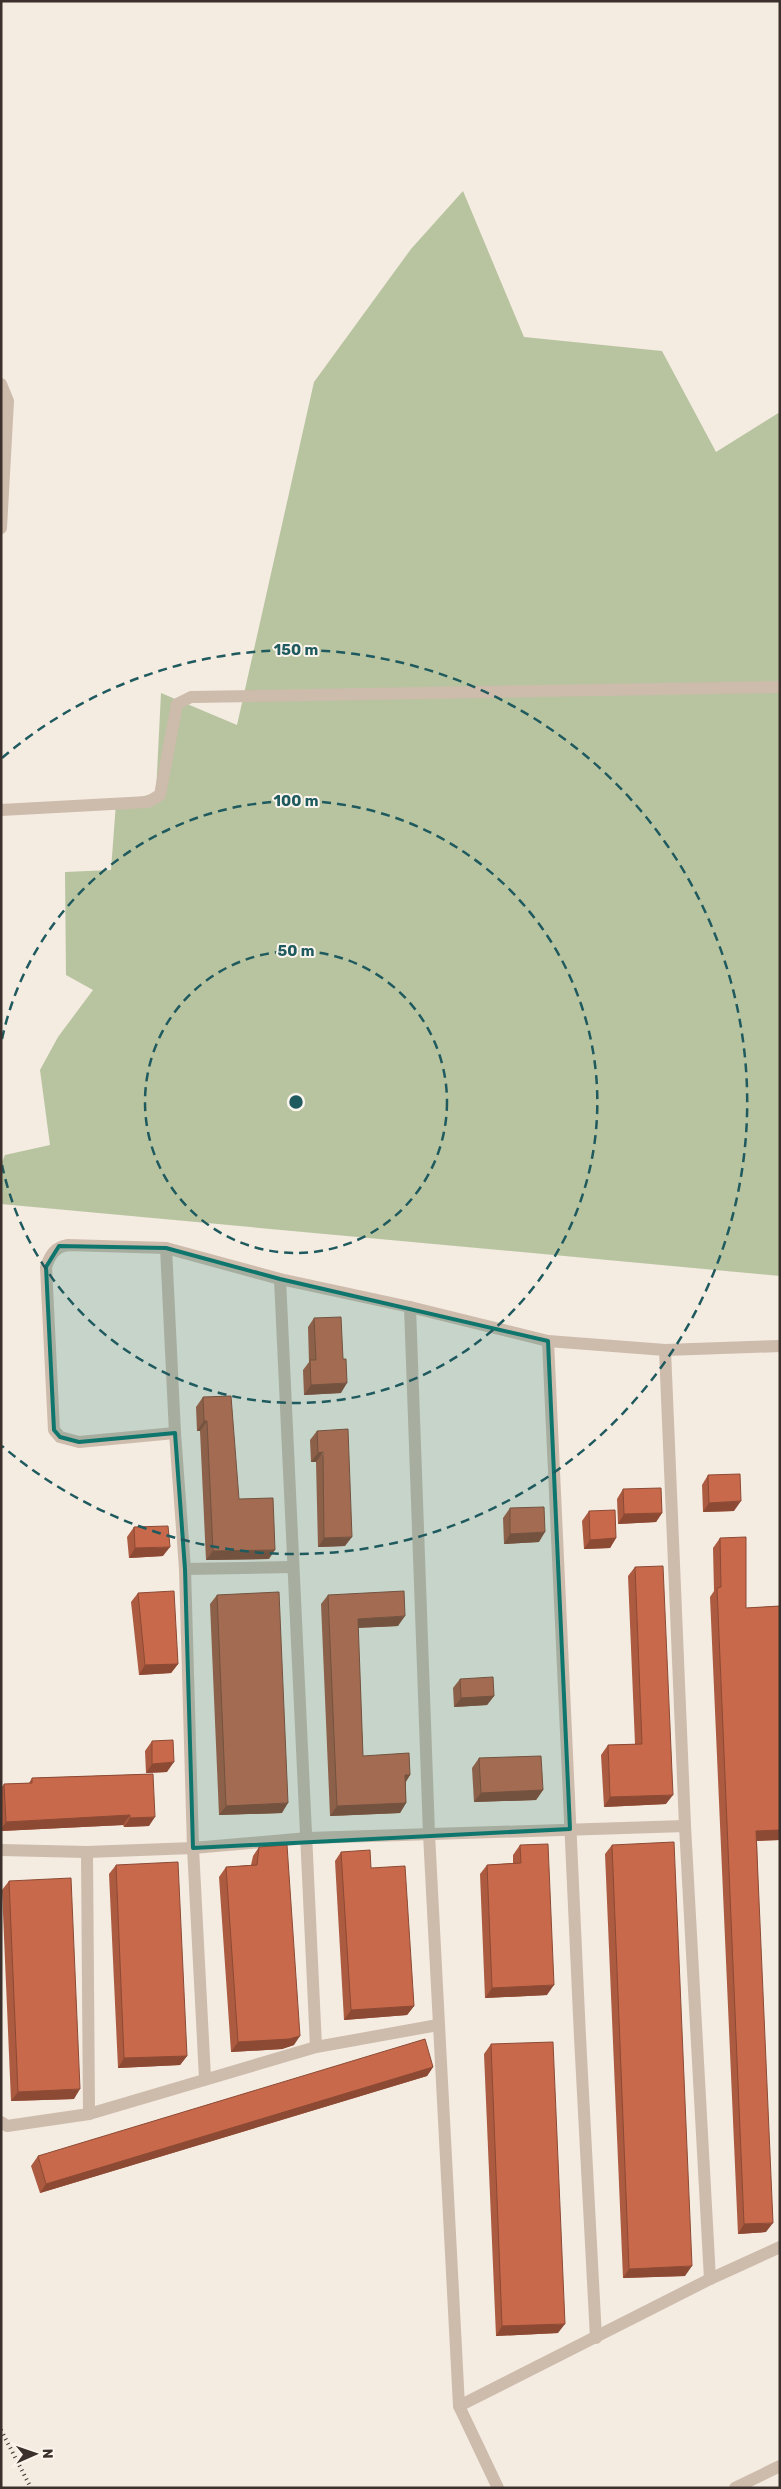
<svg xmlns="http://www.w3.org/2000/svg" width="781" height="2489" viewBox="0 0 781 2489" font-family="Rubik,sans-serif">
<style>
.green{fill:#b8c4a0}
.lines{fill:none;stroke-linecap:round;stroke-linejoin:round}
.street{stroke:#cdbbac;stroke-width:12}
.rail{stroke:#3b302b;stroke-width:4;stroke-dasharray:1 4;stroke-linecap:butt}
.wall{fill:#ac5a40}
.shaded-wall{fill:#8c4a34}
.building{fill:#c8694b;stroke:#8c4a34}
.marked{fill:#0f766e;fill-opacity:0.2;stroke:#0f766e;stroke-width:4;stroke-linejoin:round}
.ring{fill:none;stroke:#1f5a5e;stroke-width:2.5;stroke-dasharray:9 6}
.centre{fill:#1f5a5e;stroke:#fbf5ee;stroke-width:2.5}
.ring-label{font-size:15px;text-anchor:middle;font-weight:bold;fill:#1f5a5e;stroke:#fbf5ee;stroke-width:4;stroke-linejoin:round;paint-order:stroke}
</style>
<rect width="100%" height="100%" fill="#f4ebe1"/>
<polygon class="green" points="463,191 524,337 662,351 716,452 780,412 780,1276 1,1204 1,1164 5,1155 50,1145 40,1070 58,1037 93,990 66,975 65,872 111,870 116,803 156,793 161,693 237,725 314,382 411,249"/>
<g class="lines">
<g class="street">
<polyline points="1,384 8,401 1,528"/>
<polyline points="1,810 148,802 160,795 177,704 191,697 780,687"/>
<polyline points="166,1248 175,1433 185,1569 193,1848 205,2078"/>
<path d="M280,1279C290,1535 306,1791 316,2047"/>
<polyline points="410,1307 429,1834 459,2406 498,2488"/>
<polyline points="548,1341 580,2037 596,2338"/>
<polyline points="665,1350 685,1826 710,2279"/>
<path d="M175,1433L79,1442L60,1437L54,1430L46,1267C50,1255 55,1247 68,1245L166,1248L280,1279L410,1307L548,1341L665,1350L780,1346"/>
<polyline points="185,1569 292,1567"/>
<polyline points="1,1850 87,1852 193,1848 308,1838 685,1826"/>
<polyline points="87,1852 89,2114"/>
<polyline points="1,2122 7,2126 89,2114 316,2047 438,2025"/>
<polyline points="459,2406 710,2279 780,2247"/>
<polyline points="735,2488 780,2466"/>
</g>
<polyline class="rail" points="1,2430 31,2488"/>
</g>
<g class="wall">
<polygon points="314,1318 341,1393 304,1395 303,1370 309,1362 308,1327"/>
<polygon points="203,1397 239,1499 269,1559 206,1560 200,1431 197,1431 196,1407"/>
<polygon points="317,1431 345,1546 318,1547 316,1462 311,1462 310,1440"/>
<polygon points="708,1475 734,1511 703,1512 702,1485"/>
<polygon points="623,1489 662,1513 656,1522 618,1524 617,1499"/>
<polygon points="510,1508 539,1542 504,1544 503,1518"/>
<polygon points="589,1511 616,1538 610,1548 584,1549 582,1521"/>
<polygon points="134,1527 163,1556 129,1558 127,1537"/>
<polygon points="720,1538 746,1608 780,1606 780,1840 757,1841 766,2232 738,2234 710,1597 714,1591 713,1548"/>
<polygon points="635,1567 666,1804 604,1807 601,1755 608,1745 635,1744 628,1576"/>
<polygon points="138,1593 178,1664 171,1673 139,1675 131,1602"/>
<polygon points="217,1595 282,1813 219,1815 210,1604"/>
<polygon points="328,1595 398,1626 358,1628 363,1756 410,1775 406,1782 406,1803 400,1813 330,1816 321,1604"/>
<polygon points="460,1679 494,1696 487,1705 454,1707 453,1688"/>
<polygon points="152,1741 167,1772 146,1773 145,1751"/>
<polygon points="479,1758 543,1790 536,1800 474,1802 472,1768"/>
<polygon points="153,1774 149,1826 124,1827 123,1825 1,1831 1,1788 4,1784 29,1783 32,1778"/>
<polygon points="520,1845 547,1995 485,1998 480,1874 487,1865 513,1863 513,1855"/>
<polygon points="612,1845 685,2276 623,2278 605,1854"/>
<polygon points="259,1847 294,2045 282,2049 231,2052 219,1877 226,1867 251,1865 253,1856"/>
<polygon points="341,1852 371,1868 414,2006 407,2015 344,2020 335,1861"/>
<polygon points="116,1865 187,2056 180,2065 118,2068 109,1874"/>
<polygon points="9,1881 74,2099 11,2101 2,1890"/>
<polygon points="491,2044 558,2333 496,2336 484,2054"/>
<polygon points="433,2067 427,2076 40,2193 31,2166 38,2156"/>
</g>
<g class="shaded-wall">
<polygon points="347,1383 341,1393 304,1395 311,1385"/>
<polygon points="204,1421 207,1421 200,1431 197,1431"/>
<polygon points="323,1452 316,1462 311,1462 318,1453"/>
<polygon points="741,1501 734,1511 703,1512 709,1503"/>
<polygon points="662,1513 656,1522 618,1524 624,1514"/>
<polygon points="545,1532 539,1542 504,1544 510,1534"/>
<polygon points="352,1537 345,1546 318,1547 324,1538"/>
<polygon points="616,1538 610,1548 584,1549 590,1540"/>
<polygon points="170,1547 163,1556 129,1558 135,1548"/>
<polygon points="275,1550 269,1559 206,1560 213,1551"/>
<polygon points="405,1616 398,1626 351,1628 358,1619"/>
<polygon points="178,1664 171,1673 139,1675 145,1665"/>
<polygon points="494,1696 487,1705 454,1707 461,1698"/>
<polygon points="174,1762 167,1772 146,1773 152,1764"/>
<polygon points="405,1775 410,1775 403,1785"/>
<polygon points="543,1790 536,1800 474,1802 481,1793"/>
<polygon points="673,1795 666,1804 604,1807 610,1797"/>
<polygon points="288,1803 282,1813 219,1815 226,1806"/>
<polygon points="406,1803 400,1813 330,1816 337,1806"/>
<polygon points="130,1815 123,1825 1,1831 1,1829 6,1822"/>
<polygon points="155,1817 149,1826 124,1827 130,1818"/>
<polygon points="780,1830 780,1840 750,1841 756,1831"/>
<polygon points="554,1985 547,1995 485,1998 492,1988"/>
<polygon points="414,2006 407,2015 344,2020 351,2010"/>
<polygon points="300,2036 294,2045 282,2049 231,2052 238,2042"/>
<polygon points="187,2056 180,2065 118,2068 124,2058"/>
<polygon points="433,2067 427,2076 40,2193 46,2184"/>
<polygon points="80,2089 74,2099 11,2101 18,2092"/>
<polygon points="773,2223 766,2232 738,2234 744,2224"/>
<polygon points="692,2266 685,2276 623,2278 629,2269"/>
<polygon points="565,2324 558,2333 496,2336 502,2326"/>
</g>
<g class="building">
<polygon points="341,1317 343,1359 346,1359 347,1383 311,1385 310,1360 316,1360 314,1318"/>
<polygon points="231,1396 239,1499 273,1498 275,1550 213,1551 207,1421 204,1421 203,1397"/>
<polygon points="348,1429 352,1537 324,1538 323,1452 318,1453 317,1431"/>
<polygon points="740,1474 741,1501 709,1503 708,1475"/>
<polygon points="661,1488 662,1513 624,1514 623,1489"/>
<polygon points="544,1507 545,1532 510,1534 510,1508"/>
<polygon points="615,1510 616,1538 590,1540 589,1511"/>
<polygon points="168,1526 170,1547 135,1548 134,1527"/>
<polygon points="746,1537 746,1608 780,1606 780,1830 756,1831 773,2223 744,2224 717,1588 721,1587 720,1538"/>
<polygon points="663,1566 673,1795 610,1797 608,1745 642,1744 635,1567"/>
<polygon points="174,1591 178,1664 145,1665 138,1593"/>
<polygon points="404,1591 405,1616 358,1619 363,1756 409,1753 410,1775 405,1775 406,1803 337,1806 328,1595"/>
<polygon points="279,1592 288,1803 226,1806 217,1595"/>
<polygon points="493,1677 494,1696 461,1698 460,1679"/>
<polygon points="173,1740 174,1762 152,1764 152,1741"/>
<polygon points="541,1756 543,1790 481,1793 479,1758"/>
<polygon points="153,1774 155,1817 130,1818 130,1815 6,1822 4,1784 32,1783 32,1778"/>
<polygon points="674,1842 692,2266 629,2269 612,1845"/>
<polygon points="548,1844 554,1985 492,1988 487,1865 521,1863 520,1845"/>
<polygon points="287,1845 300,2036 289,2039 238,2042 226,1867 257,1865 259,1847"/>
<polygon points="370,1850 371,1868 405,1866 414,2006 351,2010 341,1852"/>
<polygon points="178,1862 187,2056 124,2058 116,1865"/>
<polygon points="71,1878 80,2089 18,2092 9,1881"/>
<polygon points="425,2039 433,2067 46,2184 38,2156"/>
<polygon points="553,2042 565,2324 502,2326 491,2044"/>
</g>
<path class="marked" d="M59,1246L166,1248L280,1279L548,1341L570,1829L193,1848L185,1569L175,1433L79,1442L60,1437L54,1430L46,1267Z"/>
<g class="ring">
<circle cx="296" cy="1102" r="151"/>
<path d="M2 1039A301 301 0 1 1 2 1165"/>
<path d="M2 758A452 452 0 1 1 2 1446"/>
</g>
<circle cx="296" cy="1102" r="8" class="centre"/>
<g class="ring-label">
<text x="296" y="655">150 m</text>
<text x="296" y="806">100 m</text>
<text x="296" y="956">50 m</text>
</g>
<rect width="781" height="2489" fill="none" stroke="#3b302b" stroke-width="5"/>
<g transform="translate(35 2454) rotate(88)" stroke="#fbf5ee" stroke-width="4" paint-order="stroke">
<path d="M0-4L9 19L0 12L-9 19Z" fill="#3b302b"/>
<text y="-8" font-size="14" font-weight="bold" text-anchor="middle" fill="#3b302b">N</text>
</g>
</svg>
